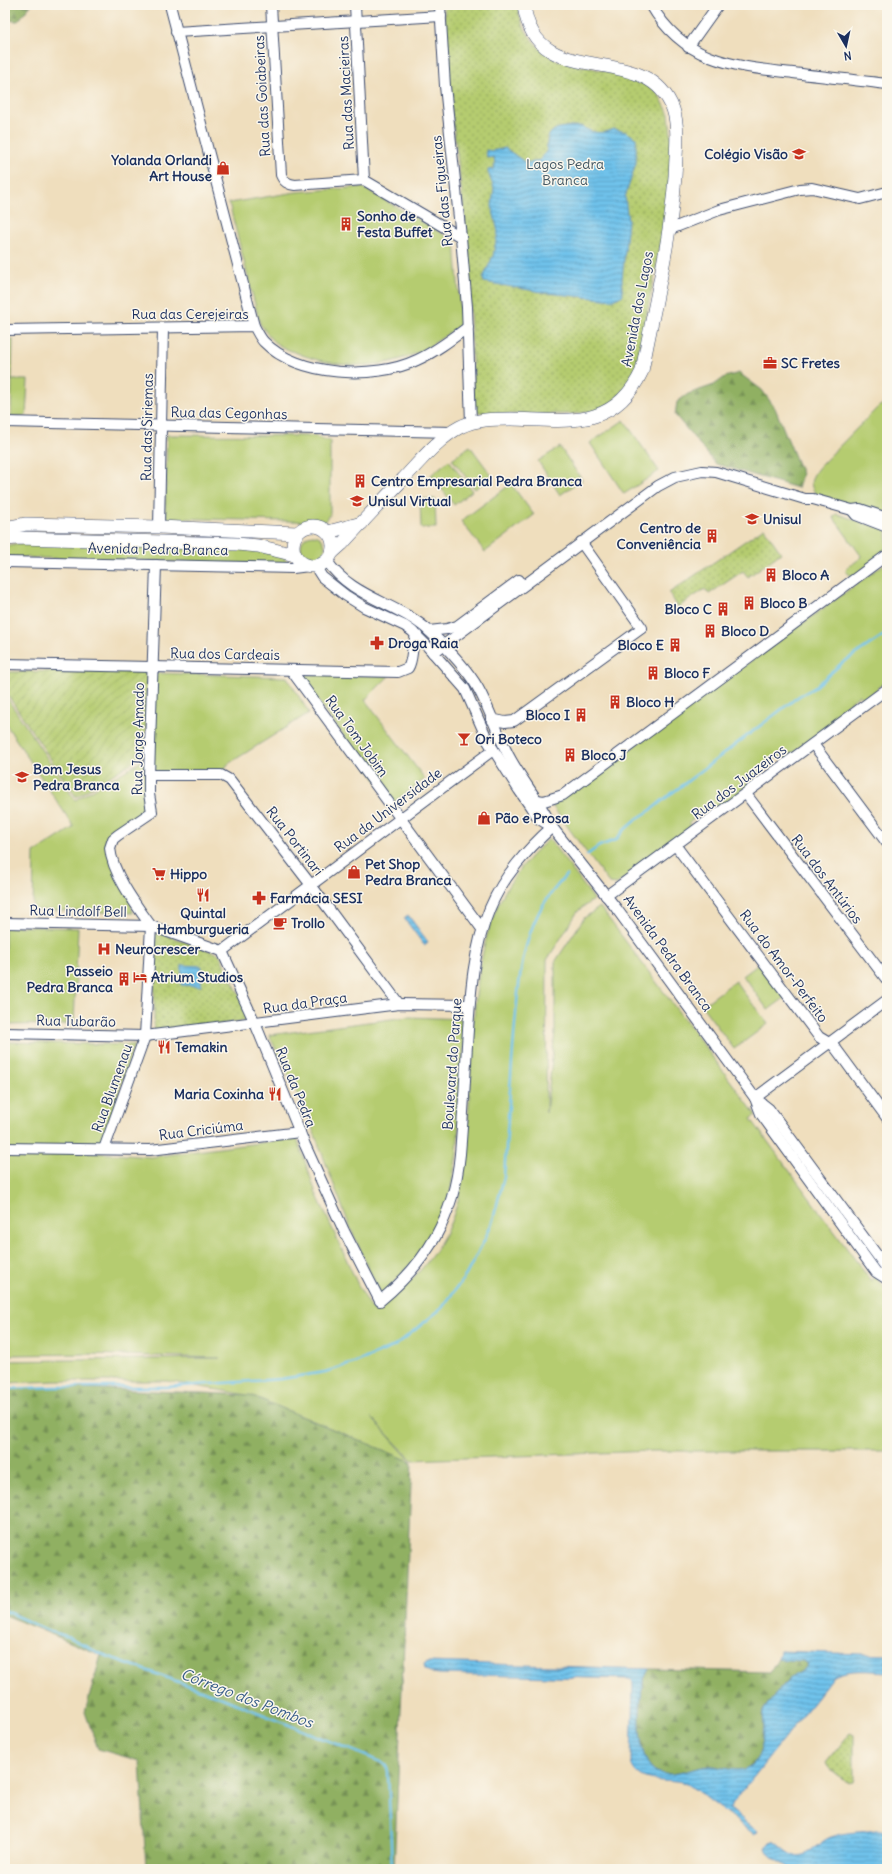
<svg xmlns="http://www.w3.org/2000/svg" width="892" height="1874" viewBox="0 0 892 1874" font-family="Delius,sans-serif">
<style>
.grass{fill:#b5cc70;stroke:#687e67}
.forest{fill:url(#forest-firs);stroke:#567060}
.park{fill:url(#park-dots);stroke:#687e67}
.garden{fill:url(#garden-furrows);stroke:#687e67}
.water{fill:url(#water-rules);stroke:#4578a4}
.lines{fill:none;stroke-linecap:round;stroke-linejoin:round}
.stream{stroke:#6fc2eb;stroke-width:2.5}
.minor-casing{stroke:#3b496c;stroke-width:12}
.major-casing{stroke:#3b496c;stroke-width:14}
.minor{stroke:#fff;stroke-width:10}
.major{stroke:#fff;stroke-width:13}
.labels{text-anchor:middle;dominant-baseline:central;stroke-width:3;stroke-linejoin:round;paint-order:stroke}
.street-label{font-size:14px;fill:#1b2f5e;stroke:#fbf7ec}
.poi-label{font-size:14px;font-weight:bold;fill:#1b2f5e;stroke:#fbf7ec;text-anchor:start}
.park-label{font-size:14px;fill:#425662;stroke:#fbf7ec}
.water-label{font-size:15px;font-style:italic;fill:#345b88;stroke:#fbf7ec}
</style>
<defs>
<pattern id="forest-firs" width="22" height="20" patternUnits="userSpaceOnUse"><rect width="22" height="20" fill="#90b062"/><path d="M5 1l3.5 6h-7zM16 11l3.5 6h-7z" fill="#759054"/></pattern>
<pattern id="park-dots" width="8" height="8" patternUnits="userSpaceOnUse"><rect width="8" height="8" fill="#b5cc70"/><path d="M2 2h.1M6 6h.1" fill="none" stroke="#92a65f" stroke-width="1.8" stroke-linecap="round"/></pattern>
<pattern id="garden-furrows" width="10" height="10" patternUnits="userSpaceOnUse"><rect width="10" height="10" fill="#b5cc70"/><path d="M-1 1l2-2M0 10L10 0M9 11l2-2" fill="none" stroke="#92a65f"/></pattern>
<pattern id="water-rules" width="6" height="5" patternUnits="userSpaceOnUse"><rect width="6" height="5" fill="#6fc2eb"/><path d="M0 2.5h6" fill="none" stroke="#5a9ec2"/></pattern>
</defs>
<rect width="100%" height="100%" fill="#fbf7ec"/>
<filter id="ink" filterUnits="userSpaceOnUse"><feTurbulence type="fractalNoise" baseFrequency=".025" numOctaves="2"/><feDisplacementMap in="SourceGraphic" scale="8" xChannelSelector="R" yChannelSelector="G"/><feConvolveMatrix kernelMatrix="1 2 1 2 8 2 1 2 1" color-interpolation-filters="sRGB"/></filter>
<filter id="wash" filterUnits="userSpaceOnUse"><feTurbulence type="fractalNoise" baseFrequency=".012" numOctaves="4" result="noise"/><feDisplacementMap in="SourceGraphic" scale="16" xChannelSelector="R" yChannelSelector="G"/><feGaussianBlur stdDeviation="0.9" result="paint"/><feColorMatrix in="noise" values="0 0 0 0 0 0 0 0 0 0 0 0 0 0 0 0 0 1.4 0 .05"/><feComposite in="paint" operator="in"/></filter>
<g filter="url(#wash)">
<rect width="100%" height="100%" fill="#efdebd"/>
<g class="grass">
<path d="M362,187L455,241L461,324C446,335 430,348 412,355C375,370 334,368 297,353C288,350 278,346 271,339C267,334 264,328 260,324L229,203L296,192Z"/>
<polygon points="5,339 13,339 12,380 28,380 26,416 11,416 12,380 5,380"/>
<path d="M887,401V515L818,495C807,486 811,477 819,467L877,408Z"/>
<polygon points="624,420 659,471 624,494 590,443"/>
<polygon points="167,435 314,436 330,441 330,515 325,522 167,518 165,516"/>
<polygon points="470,446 492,476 475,489 452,459"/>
<polygon points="560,447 582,480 560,495 538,461"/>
<polygon points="449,460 472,491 454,505 431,475"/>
<polygon points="511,484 534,515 485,552 461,521"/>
<polygon points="420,499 435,499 436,528 421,528"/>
<polygon points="837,514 887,530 887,550 853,577 846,572 847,568 862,557 833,517"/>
<circle cx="313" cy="547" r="12"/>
<polygon points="19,543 254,549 279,554 292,565 5,557 5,546"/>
<polygon points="887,562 887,681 864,700 860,695 836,713 839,718 784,760 780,755 756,773 760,778 714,813 709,807 689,822 693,829 617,884 609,883 553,807 554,802 564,797"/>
<polygon points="154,673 287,677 309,713 228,764 221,774 150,773"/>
<polygon points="298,674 389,676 365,700 425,779 393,803"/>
<polygon points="5,695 75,800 147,758 150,811 108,842 130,899 133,913 33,910 34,853 74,827 5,723"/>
<path d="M549,839L594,899L578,911L547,960L546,1113L555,1032V962L584,918L600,907L756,1115L751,1119L871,1281L876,1277L887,1290V1451H651L412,1460L371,1417L412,1462L253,1396L167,1381H55L5,1383V1361L220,1358L87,1354L5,1355V1042L134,1045L99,1153L151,1157L297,1138L316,1193L359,1287L373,1311C401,1291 421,1274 439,1245C463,1206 465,1167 468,1123C472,1058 471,974 494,914C506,884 525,860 549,839Z"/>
<polygon points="5,926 78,928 74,1024 5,1025"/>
<polygon points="760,963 786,997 768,1010 743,976"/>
<polygon points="735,981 768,1024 734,1049 702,1006"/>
<polygon points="407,1017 466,1019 457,1154 449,1199 424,1250 381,1296 350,1227 307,1114 269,1035"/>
</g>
<g class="forest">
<polygon points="5,5 31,5 18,21 5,20"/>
<polygon points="739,373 762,390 775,408 802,474 798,488 716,464 675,415 677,402 688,394 714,385 725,377"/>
<polygon points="55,1387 250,1395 412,1462 394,1869 146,1869 140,1761 98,1749 85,1712 101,1655 5,1615 5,1389"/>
<path d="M778,1659L804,1661L808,1664C804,1672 799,1672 792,1677C787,1680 765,1706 763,1711C762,1715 764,1720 764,1724C764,1736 762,1758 751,1766C739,1775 723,1766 710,1766C692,1767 677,1778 659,1773C634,1765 639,1703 643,1683C644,1678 647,1673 649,1669L770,1672Z"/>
</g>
<g class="park">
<path d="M444,5H518C520,30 537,50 558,61L628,76L657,91L669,114L672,145L665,224L636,367L630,382L616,400L596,411L572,414H488L479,412L474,408L467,236L449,90Z"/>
<polygon points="764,528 781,553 748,577 743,571 709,594 705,589 678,607 669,593"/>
<polygon points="157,932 219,954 252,1020 158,1032 154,1029 155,936"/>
<polygon points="850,1733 854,1735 854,1778 853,1782 848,1783 828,1767 826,1763"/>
</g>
<polygon class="garden" points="147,670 146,754 76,797 5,691 5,672"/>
<g class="water">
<path d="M580,126C593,133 600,135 614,129L626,132L636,138V163L625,197L628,221L622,279L623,295L613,300L547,293L484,282L483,278L493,256L498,232L492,206L494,188L488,172V170L494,169L495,164L494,157L487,158L486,150L492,151L505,148L526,163L540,160L547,150C545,126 561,127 580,126Z"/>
<polygon points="408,915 428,942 424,945 404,918"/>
<polygon points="182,965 202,966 201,986 181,985"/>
<path d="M780,1651L887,1655V1672C869,1671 850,1668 834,1676L729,1808L758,1832L755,1835C740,1823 724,1811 709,1800C703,1795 696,1788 689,1785C670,1777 634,1788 631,1760L633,1682L630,1679L439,1674L432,1673L425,1669L424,1664L427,1662L649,1669C647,1673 644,1678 643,1683C639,1703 634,1765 659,1773C677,1778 692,1767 710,1766C723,1766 738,1775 751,1766C762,1758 764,1736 764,1724C764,1720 762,1715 763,1712C765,1706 787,1681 792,1677C799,1672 804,1672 808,1664L804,1661L778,1659Z"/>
<path d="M877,1830H887V1869H792L775,1859L769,1854L766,1848L769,1843L773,1841C780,1845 788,1855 796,1856C809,1857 819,1841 831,1837C845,1832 862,1832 877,1830Z"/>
</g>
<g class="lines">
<g class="stream">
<polyline points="587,855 599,846 616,840 623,831 638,818 651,810 663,800 799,696 814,688 842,663 887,633"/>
<path d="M5,1389L55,1387H166L281,1379L325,1372L354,1363L395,1346L442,1308L466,1275L485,1239L493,1220L504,1177C508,1122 511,1067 516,1013C519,979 523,943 539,912C546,898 556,887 566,875"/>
<polyline points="5,1611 49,1631 69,1637 99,1653 220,1697 381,1762 387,1767 388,1772 392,1869"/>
</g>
</g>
</g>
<g filter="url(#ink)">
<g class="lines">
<g class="minor-casing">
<g id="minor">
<polyline points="170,5 254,326"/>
<path d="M271,5L281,175C284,182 288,184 295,185L364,180L461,237"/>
<polyline points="355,5 364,180"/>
<polyline points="440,5 445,86 461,237 467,307 471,423"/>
<path d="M651,5C684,62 733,66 793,73C824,77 856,80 887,84"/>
<polyline points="176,32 441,16"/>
<polyline points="688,47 718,5"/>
<polyline points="668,230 719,210 800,189 812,188 860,199 887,192"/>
<path d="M5,330L254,326C257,331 260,338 264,342C298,377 375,380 417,360C435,352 452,339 468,327"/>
<polyline points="5,422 452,432"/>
<polyline points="852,510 856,515 887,527"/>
<polyline points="159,527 163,328"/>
<path d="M327,561C351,597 398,603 429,631C446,647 466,667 478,688C491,711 498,737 511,760C524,783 541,803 552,827L616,908L755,1098L761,1114L876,1272L887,1279"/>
<polyline points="5,562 293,568 309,566"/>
<polyline points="315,566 322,577 345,595 364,607 405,626 412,631 428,647 465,689 488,741 519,790 539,819 552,827"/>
<polyline points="429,631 447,629 457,626 519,580"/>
<polyline points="433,653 658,486 675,477 702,471 716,472 805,499 813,499 852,510 860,509 887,518"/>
<path d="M5,664L398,672L408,668C414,658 410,646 417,635"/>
<polyline points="291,670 482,929"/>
<polyline points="491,719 505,722 514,721 642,628 581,542"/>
<polyline points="813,744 887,843"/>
<polyline points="149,775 221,775 230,780 311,885 399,1004"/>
<polyline points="746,794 887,980"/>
<polyline points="537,800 544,801 563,795 887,555"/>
<polyline points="676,846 819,1037 834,1046 887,1118"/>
<polyline points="606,896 887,689"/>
<path d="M5,923L151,926L222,951L255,1023L305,1145L344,1231L380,1301C428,1261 454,1217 460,1154C463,1118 465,1081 467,1045C470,999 472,951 490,908C504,875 527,850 552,827"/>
<path d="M151,926C136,905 112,873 110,848L113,839L118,835L152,812L149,794V775L156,565"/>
<polyline points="222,951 493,750"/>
<polyline points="5,1033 145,1036 399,1004 469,1005"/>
<polyline points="755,1098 769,1109 885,1266 887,1272"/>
<polyline points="755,1098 887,1000"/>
<polyline points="5,1148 150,1150 300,1132"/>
<polyline points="104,1149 145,1036 151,926"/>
</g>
</g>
<g class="major-casing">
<g id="major">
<circle cx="313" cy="546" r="20"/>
<polyline points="5,528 26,524 159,527 297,533"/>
<polyline points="328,532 362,523"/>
<polyline points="5,539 18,538 237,544 258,546 295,555"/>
<path d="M333,552L342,544C363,521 385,498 406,476C422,459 439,438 460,427C476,419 494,419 511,419C566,420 614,431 642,371C655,302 674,227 676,157C677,141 678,124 673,109C646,37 535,95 524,5"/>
</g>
</g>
<use href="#minor" class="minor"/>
<use href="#major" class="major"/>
</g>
</g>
<defs>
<g id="school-bare" transform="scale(1.08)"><path d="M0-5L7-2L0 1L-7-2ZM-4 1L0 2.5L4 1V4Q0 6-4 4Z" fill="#c8321e" stroke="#fbf7ec" stroke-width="2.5" paint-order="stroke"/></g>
<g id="shop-bare" transform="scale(1.08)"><path d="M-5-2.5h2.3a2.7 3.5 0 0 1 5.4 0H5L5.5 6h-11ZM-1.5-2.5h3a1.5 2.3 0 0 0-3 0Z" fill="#c8321e" stroke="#fbf7ec" stroke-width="2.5" paint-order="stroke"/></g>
<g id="building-bare" transform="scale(1.08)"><path d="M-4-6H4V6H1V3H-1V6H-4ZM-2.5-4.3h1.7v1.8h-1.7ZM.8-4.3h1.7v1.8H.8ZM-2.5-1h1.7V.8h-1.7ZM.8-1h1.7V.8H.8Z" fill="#c8321e" stroke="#fbf7ec" stroke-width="2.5" paint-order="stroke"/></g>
<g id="office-bare" transform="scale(1.08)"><path d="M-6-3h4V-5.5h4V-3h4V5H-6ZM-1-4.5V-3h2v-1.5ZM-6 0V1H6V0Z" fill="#c8321e" stroke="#fbf7ec" stroke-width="2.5" paint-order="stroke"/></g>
<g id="university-bare" transform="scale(1.08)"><path d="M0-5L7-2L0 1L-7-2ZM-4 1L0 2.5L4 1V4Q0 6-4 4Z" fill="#c8321e" stroke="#fbf7ec" stroke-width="2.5" paint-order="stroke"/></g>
<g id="pharmacy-bare" transform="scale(1.08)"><path d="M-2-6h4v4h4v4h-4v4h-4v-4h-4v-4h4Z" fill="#c8321e" stroke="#fbf7ec" stroke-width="2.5" paint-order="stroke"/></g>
<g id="bar-bare" transform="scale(1.08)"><path d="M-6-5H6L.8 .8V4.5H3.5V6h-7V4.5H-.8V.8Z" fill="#c8321e" stroke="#fbf7ec" stroke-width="2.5" paint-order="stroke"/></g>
<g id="supermarket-bare" transform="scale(1.08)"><path d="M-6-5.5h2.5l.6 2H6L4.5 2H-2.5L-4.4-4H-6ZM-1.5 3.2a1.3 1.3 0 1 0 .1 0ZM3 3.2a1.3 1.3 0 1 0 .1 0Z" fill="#c8321e" stroke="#fbf7ec" stroke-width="2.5" paint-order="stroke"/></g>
<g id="restaurant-bare" transform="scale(1.08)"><path d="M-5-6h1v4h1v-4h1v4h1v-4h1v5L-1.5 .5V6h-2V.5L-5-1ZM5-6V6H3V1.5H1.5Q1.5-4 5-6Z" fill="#c8321e" stroke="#fbf7ec" stroke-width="2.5" paint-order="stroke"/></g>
<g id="cafe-bare" transform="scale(1.08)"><path d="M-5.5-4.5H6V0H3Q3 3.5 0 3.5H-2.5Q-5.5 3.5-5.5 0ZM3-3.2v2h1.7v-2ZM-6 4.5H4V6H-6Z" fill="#c8321e" stroke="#fbf7ec" stroke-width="2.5" paint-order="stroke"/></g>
<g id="hospital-bare" transform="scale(1.08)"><path d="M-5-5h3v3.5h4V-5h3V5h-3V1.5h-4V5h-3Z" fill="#c8321e" stroke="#fbf7ec" stroke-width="2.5" paint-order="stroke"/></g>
<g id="hotel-bare" transform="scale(1.08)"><path d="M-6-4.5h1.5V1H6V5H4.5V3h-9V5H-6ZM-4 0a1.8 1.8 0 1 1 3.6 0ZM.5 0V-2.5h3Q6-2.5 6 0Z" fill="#c8321e" stroke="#fbf7ec" stroke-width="2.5" paint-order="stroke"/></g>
</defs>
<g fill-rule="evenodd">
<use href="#school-bare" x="799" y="154"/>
<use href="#shop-bare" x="223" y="168"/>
<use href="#building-bare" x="346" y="224"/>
<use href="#office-bare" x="770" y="363"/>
<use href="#building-bare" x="360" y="481"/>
<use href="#university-bare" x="357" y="501"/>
<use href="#university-bare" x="752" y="519"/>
<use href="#building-bare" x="712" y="536"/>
<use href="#building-bare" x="771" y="575"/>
<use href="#building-bare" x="749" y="603"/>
<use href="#building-bare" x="723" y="609"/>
<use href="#building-bare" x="710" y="631"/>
<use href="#pharmacy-bare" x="377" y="643"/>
<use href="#building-bare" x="675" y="645"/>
<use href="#building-bare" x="653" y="673"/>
<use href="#building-bare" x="615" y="702"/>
<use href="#building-bare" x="581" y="715"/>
<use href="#bar-bare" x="464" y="739"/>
<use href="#building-bare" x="570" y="755"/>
<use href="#school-bare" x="22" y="777"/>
<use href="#shop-bare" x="484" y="818"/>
<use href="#shop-bare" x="354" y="872"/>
<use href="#supermarket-bare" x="159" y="874"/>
<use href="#restaurant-bare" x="203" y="895"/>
<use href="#pharmacy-bare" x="259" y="898"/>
<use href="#cafe-bare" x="280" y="923"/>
<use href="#hospital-bare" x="104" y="949"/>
<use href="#hotel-bare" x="140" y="977"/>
<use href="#building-bare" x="124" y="979"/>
<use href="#restaurant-bare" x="164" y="1047"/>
<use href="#restaurant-bare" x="275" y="1094"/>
</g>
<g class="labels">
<g class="street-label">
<text transform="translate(346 93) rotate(-93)">Rua das Macieiras</text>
<text transform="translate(262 96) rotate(-93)">Rua das Goiabeiras</text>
<text transform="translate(442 191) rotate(-96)">Rua das Figueiras</text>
<text transform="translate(637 309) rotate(-79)">Avenida dos Lagos</text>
<text x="190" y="314">Rua das Cerejeiras</text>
<text transform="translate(229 413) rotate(1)">Rua das Cegonhas</text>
<text transform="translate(147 427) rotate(-89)">Rua das Siriemas</text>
<text transform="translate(158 549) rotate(1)">Avenida Pedra Branca</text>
<text transform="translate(225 654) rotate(1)">Rua dos Cardeais</text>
<text transform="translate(357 736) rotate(54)">Rua Tom Jobim</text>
<text transform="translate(138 739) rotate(-89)">Rua Jorge Amado</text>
<text transform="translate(739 782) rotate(-37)">Rua dos Juazeiros</text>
<text transform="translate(388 810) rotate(-37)">Rua da Universidade</text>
<text transform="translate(295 841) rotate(52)">Rua Portinari</text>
<text transform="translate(827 879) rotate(53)">Rua dos Antúrios</text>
<text transform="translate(78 911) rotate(1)">Rua Lindolf Bell</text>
<text transform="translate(668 953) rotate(54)">Avenida Pedra Branca</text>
<text transform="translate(784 966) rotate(53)">Rua do Amor-Perfeito</text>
<text transform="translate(305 1003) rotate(-8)">Rua da Praça</text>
<text transform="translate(76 1021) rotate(1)">Rua Tubarão</text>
<text transform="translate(452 1064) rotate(-86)">Boulevard do Parque</text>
<text transform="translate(296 1087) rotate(68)">Rua da Pedra</text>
<text transform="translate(112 1088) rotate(-70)">Rua Blumenau</text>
<text transform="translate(201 1130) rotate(-7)">Rua Criciúma</text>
</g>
<g class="poi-label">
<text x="788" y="154" text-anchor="end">Colégio Visão</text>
<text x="212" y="160" text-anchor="end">Yolanda Orlandi<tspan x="212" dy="16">Art House</tspan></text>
<text x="357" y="216">Sonho de<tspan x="357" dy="16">Festa Buffet</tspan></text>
<text x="781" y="363">SC Fretes</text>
<text x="371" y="481">Centro Empresarial Pedra Branca</text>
<text x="368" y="501">Unisul Virtual</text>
<text x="763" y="519">Unisul</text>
<text x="701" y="528" text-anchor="end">Centro de<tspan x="701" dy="16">Conveniência</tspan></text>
<text x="782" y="575">Bloco A</text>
<text x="760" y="603">Bloco B</text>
<text x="712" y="609" text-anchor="end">Bloco C</text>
<text x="721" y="631">Bloco D</text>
<text x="388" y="643">Droga Raia</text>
<text x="664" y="645" text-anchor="end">Bloco E</text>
<text x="664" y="673">Bloco F</text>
<text x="626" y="702">Bloco H</text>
<text x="570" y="715" text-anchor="end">Bloco I</text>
<text x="475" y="739">Ori Boteco</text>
<text x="581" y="755">Bloco J</text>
<text x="33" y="769">Bom Jesus<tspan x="33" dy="16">Pedra Branca</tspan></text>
<text x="495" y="818">Pão e Prosa</text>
<text x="365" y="864">Pet Shop<tspan x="365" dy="16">Pedra Branca</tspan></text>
<text x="170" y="874">Hippo</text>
<text x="270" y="898">Farmácia SESI</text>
<text x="203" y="913" text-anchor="middle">Quintal<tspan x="203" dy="16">Hamburgueria</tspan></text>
<text x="291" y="923">Trollo</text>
<text x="115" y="949">Neurocrescer</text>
<text x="113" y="971" text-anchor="end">Passeio<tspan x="113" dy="16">Pedra Branca</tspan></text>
<text x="151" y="977">Atrium Studios</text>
<text x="175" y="1047">Temakin</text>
<text x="264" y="1094" text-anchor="end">Maria Coxinha</text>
</g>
<g class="park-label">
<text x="565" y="164">Lagos Pedra<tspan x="565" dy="16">Branca</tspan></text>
</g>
<g class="water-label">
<text transform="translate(247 1698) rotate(21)">Córrego dos Pombos</text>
</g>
</g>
<rect width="892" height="1874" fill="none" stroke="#fbf7ec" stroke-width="20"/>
<g transform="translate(846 46) rotate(171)" stroke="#fbf7ec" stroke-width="3" paint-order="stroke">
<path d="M0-3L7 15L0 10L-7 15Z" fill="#1b2f5e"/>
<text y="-6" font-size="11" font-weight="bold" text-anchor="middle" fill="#1b2f5e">N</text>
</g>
</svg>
